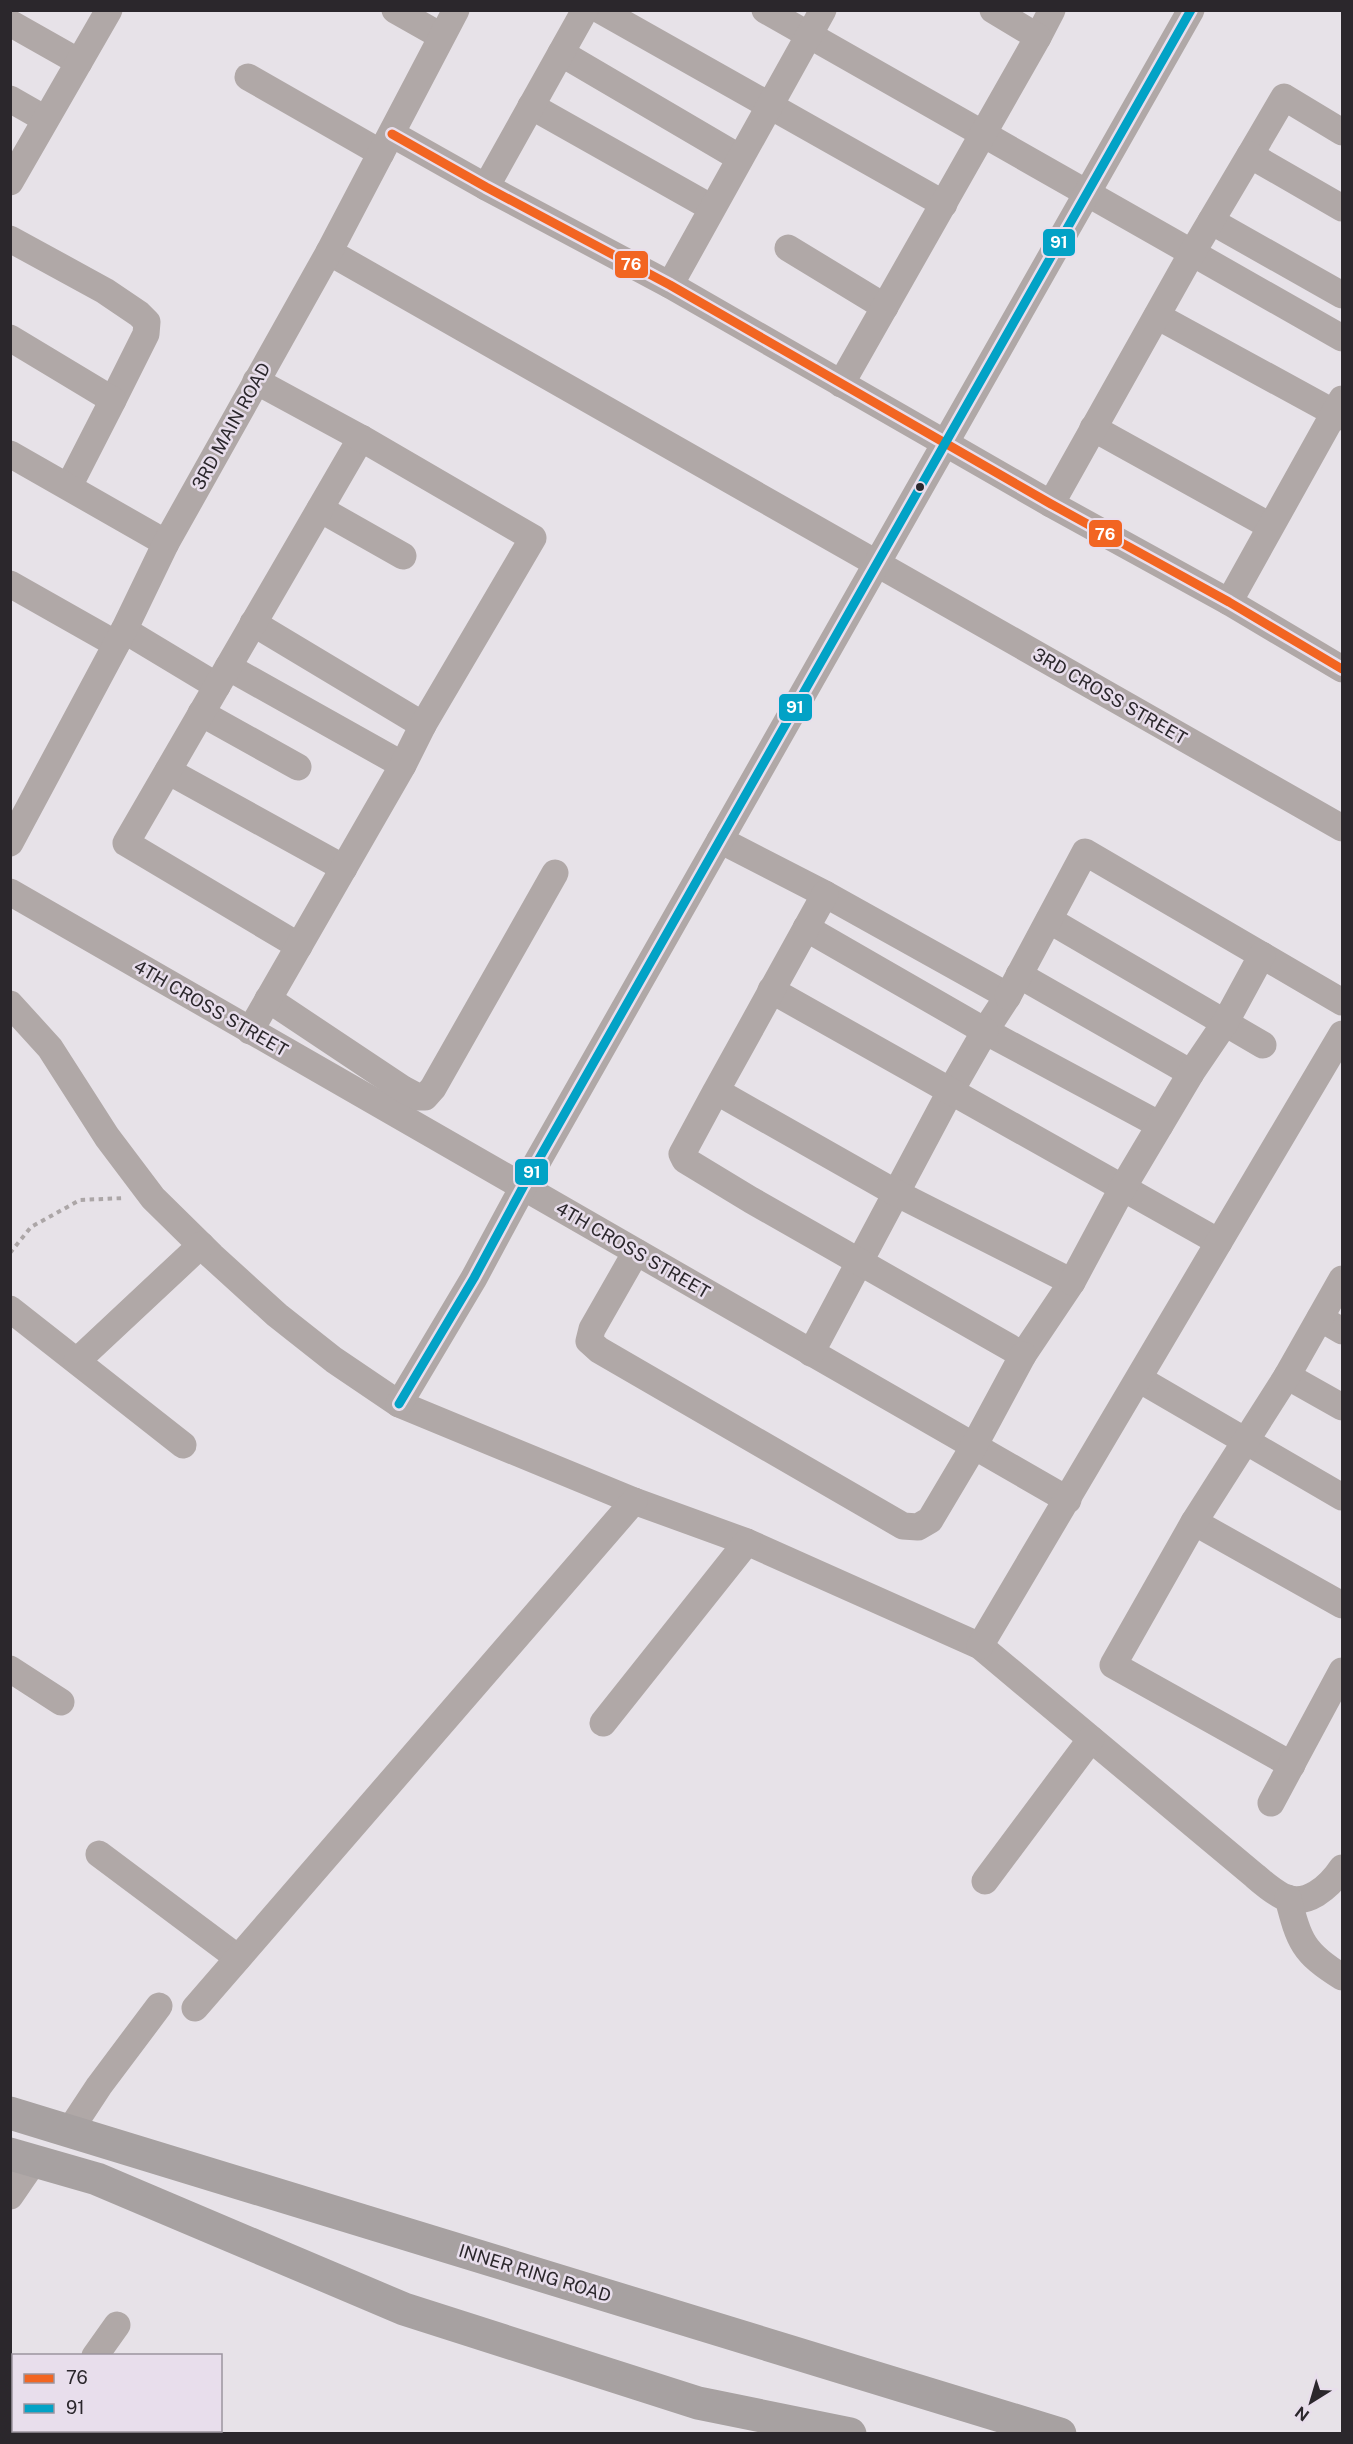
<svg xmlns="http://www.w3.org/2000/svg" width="1353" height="2444" viewBox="0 0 1353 2444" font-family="'Public Sans',sans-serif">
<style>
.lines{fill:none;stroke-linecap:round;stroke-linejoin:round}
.path{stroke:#aca6a7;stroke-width:4;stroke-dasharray:4.5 4.5;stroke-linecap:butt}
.minor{stroke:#b0a8a7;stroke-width:27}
.major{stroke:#a7a1a1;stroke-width:33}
.bus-1-casing{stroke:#e8deec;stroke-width:14}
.bus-2-casing{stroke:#e8deec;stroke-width:14}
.bus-1{stroke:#f26522;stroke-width:9}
.bus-2{stroke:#02a2c6;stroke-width:9}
.bus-dot{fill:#2b272c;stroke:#e8deec;stroke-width:2}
.labels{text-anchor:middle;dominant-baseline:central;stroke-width:5;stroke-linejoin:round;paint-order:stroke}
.street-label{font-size:18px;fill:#2b272c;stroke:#e8deec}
.line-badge{stroke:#e8deec;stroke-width:2}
.badge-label{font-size:16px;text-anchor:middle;font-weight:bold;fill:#fff}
</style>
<rect width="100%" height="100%" fill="#e7e2e8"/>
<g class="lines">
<polyline class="path" points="10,1253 31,1227 80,1200 125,1198"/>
<g class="minor">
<polyline points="395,10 441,36"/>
<polyline points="600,10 944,204"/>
<polyline points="765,10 1342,338"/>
<polyline points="10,23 79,62"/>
<polyline points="1038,37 1052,10"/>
<polyline points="561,53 740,158"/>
<polyline points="248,77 381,153"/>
<polyline points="10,99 45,119"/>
<polyline points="531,106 712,208"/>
<polyline points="392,134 486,187 670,285 1051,504 1229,602 1342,669"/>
<polyline points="1250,155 1284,97 1342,132"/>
<polyline points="10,182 109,10"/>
<polyline points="486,187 585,10"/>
<polyline points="1211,221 1342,295"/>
<polyline points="10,239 105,291 139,314 147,322 146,334 113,400"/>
<polyline points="788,248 885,307"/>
<polyline points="329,252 1342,828"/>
<polyline points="670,285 823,10"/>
<polyline points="1157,316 1342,417"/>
<polyline points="10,338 113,400 69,486"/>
<polyline points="841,384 1038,37 993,10"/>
<polyline points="1093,428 1270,526"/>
<polyline points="10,454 166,543"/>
<polyline points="1051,504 1192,253 1250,155 1342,208"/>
<polyline points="320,509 403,556"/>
<polyline points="10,584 116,644"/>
<polyline points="1229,602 1342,399"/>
<polyline points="253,623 423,725"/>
<polyline points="124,630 217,686"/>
<polyline points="228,667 403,765"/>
<polyline points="201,713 298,767"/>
<polyline points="168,771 344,868"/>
<polyline points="720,840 825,894 1008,996 985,1031 1160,1125"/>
<polyline points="10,843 124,630 166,543 329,252 456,10"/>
<polyline points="10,892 1068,1500"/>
<polyline points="1049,920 1263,1045"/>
<polyline points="806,928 985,1031 950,1092 811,1353"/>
<polyline points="299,946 126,843 361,438"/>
<polyline points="1019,975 1191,1073"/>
<polyline points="771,990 1219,1242"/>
<polyline points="1008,996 1085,852 1342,1002"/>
<polyline points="268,999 403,1089 418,1097 425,1097 433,1088 555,873"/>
<path d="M10,1004L50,1048L107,1137L153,1198L212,1256L277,1315L334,1360L399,1404L634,1501L747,1542L980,1646L1255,1876C1263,1883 1273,1891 1282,1896C1306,1909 1330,1886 1342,1868"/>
<polyline points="250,1031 403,765 423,725 533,538 361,438 256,381"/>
<polyline points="716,1091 682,1154 685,1160 751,1200 1023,1355 1072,1282 896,1193 716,1091 825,894"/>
<polyline points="636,1252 592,1329 589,1341 599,1350 903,1526 918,1527 930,1520 974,1446 1023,1355"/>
<polyline points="1072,1282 1122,1189 1191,1073 1225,1023 1262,955"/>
<polyline points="10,1309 183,1445"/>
<polyline points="1320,1318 1342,1331"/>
<polyline points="77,1361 201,1245"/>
<polyline points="1287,1376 1342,1407"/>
<polyline points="1139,1379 1342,1497"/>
<polyline points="399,1404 474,1278 523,1187 1191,10"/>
<polyline points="1194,1522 1342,1605"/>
<polyline points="980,1646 1342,1034"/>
<polyline points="10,1669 61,1702"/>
<polyline points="603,1723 747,1542"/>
<polyline points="1292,1765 1113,1665 1194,1522 1287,1376 1342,1279"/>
<polyline points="1271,1803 1342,1671"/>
<polyline points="99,1854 238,1958"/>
<polyline points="985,1881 1091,1739"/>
<path d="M1288,1898C1299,1941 1303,1953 1342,1977"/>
<polyline points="195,2008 634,1501"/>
<polyline points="70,2130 99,2086 159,2006"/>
<polyline points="10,2196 34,2161"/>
<polyline points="95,2356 117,2325"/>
<polyline points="110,2430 115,2434"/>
<polyline points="38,2434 40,2430"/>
</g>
<g class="major">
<polyline points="10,2113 1060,2434"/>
<polyline points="10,2154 97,2179 404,2309 698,2403 850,2434"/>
</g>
<g class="bus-1-casing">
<polyline id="bus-1" points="392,134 486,187 670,285 1051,504 1229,602 1342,669"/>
</g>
<g class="bus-2-casing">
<polyline id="bus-2" points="399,1404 474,1278 523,1187 1191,10"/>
</g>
<use href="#bus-1" class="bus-1"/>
<use href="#bus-2" class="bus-2"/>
</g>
<circle class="bus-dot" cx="920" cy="487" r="5"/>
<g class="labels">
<g class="street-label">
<text transform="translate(231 426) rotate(-61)">3RD MAIN ROAD</text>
<text transform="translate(1110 696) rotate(30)">3RD CROSS STREET</text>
<text transform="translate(211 1008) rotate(30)">4TH CROSS STREET</text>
<text transform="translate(633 1250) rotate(30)">4TH CROSS STREET</text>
<text transform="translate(535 2273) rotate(17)">INNER RING ROAD</text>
</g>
</g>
<g class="line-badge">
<rect x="1042" y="228" width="34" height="29" rx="6" fill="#02a2c6"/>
<rect x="614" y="250" width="35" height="29" rx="6" fill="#f26522"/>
<rect x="1088" y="519" width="35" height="29" rx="6" fill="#f26522"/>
<rect x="778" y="693" width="35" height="29" rx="6" fill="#02a2c6"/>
<rect x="514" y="1158" width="35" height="28" rx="6" fill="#02a2c6"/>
</g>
<g class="badge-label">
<text x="1059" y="248">91</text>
<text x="631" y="270">76</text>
<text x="1105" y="540">76</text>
<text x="795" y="713">91</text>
<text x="532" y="1178">91</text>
</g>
<rect width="1353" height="2444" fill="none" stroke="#2b272c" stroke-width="24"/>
<rect x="12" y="2354" width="210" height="78" fill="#e8deec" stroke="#9c959f" stroke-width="1.5"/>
<rect x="24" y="2374" width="30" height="9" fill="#f26522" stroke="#9c959f" stroke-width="1.5"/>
<text x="66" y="2384" font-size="18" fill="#2b272c">76</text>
<rect x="24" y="2404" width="30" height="9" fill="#02a2c6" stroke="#9c959f" stroke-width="1.5"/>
<text x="66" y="2414" font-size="18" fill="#2b272c">91</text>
<g transform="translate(1311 2402) rotate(217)" stroke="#e8deec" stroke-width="4.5" paint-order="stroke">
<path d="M0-4.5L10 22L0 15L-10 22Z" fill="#2b272c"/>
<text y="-9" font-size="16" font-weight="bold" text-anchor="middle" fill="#2b272c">N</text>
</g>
</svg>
